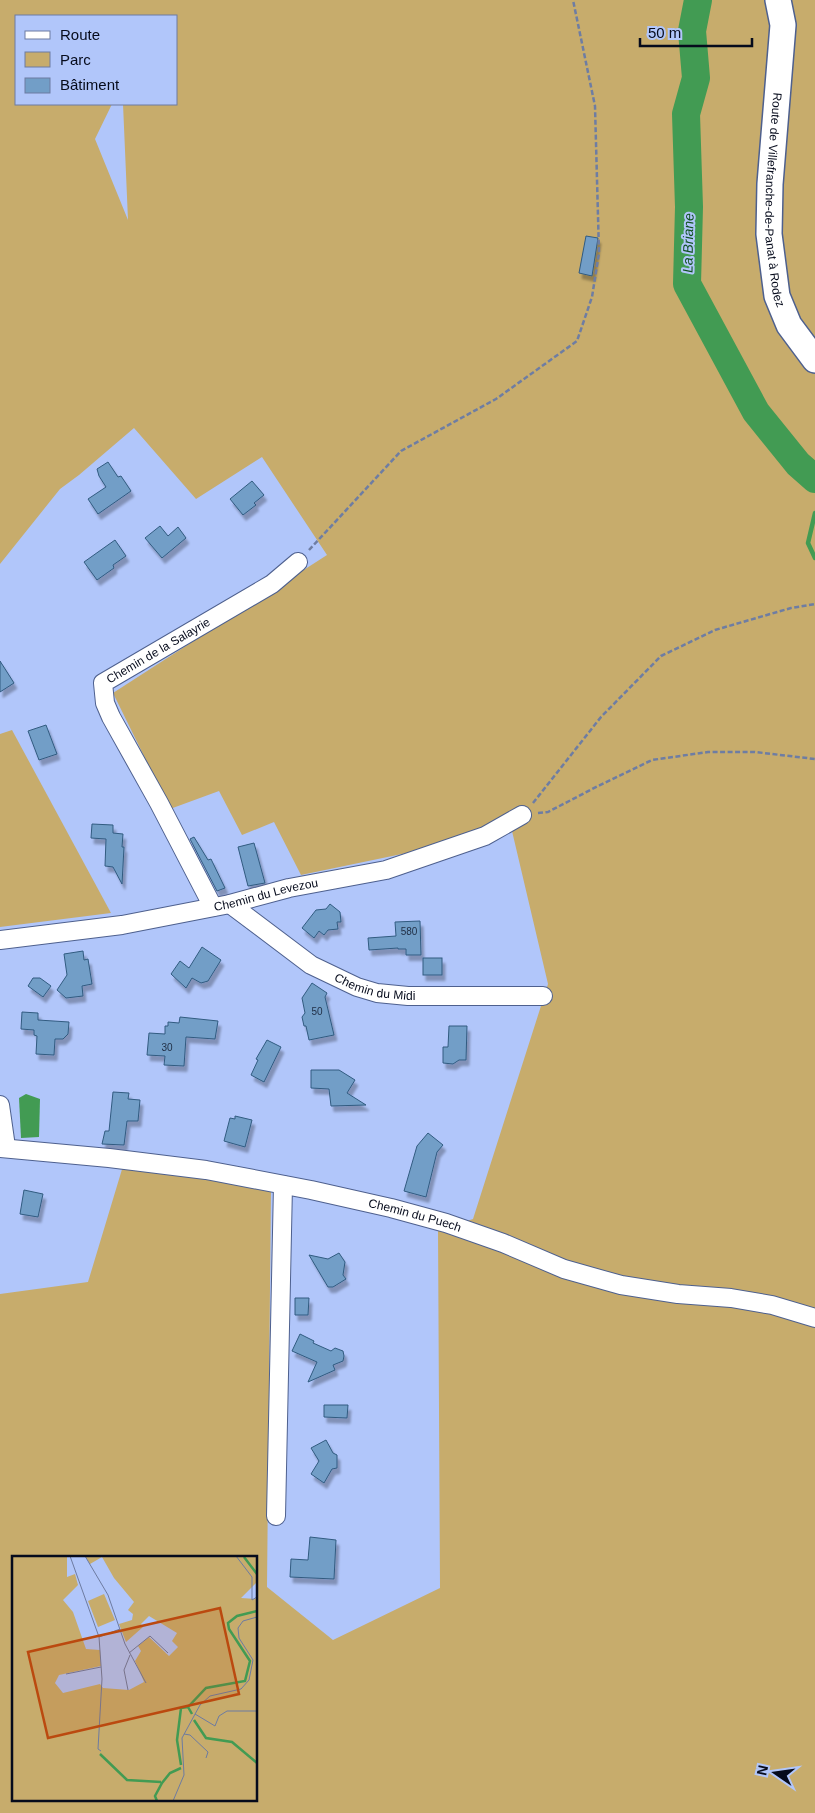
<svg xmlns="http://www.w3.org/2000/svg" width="815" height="1813" viewBox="0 0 815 1813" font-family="Arial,sans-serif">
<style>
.green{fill:#c7ac6c;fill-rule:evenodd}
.water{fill:#429b53}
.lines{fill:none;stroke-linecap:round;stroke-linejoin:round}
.stream{stroke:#429b53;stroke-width:4.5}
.river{stroke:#429b53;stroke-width:28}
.building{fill:#729ec7;stroke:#315b80;filter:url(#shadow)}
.street-casing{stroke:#4e608e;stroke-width:20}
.secondary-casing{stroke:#4e608e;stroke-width:28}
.path{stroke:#6e7da3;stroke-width:2.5;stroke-dasharray:5 2.5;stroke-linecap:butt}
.street{stroke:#fff;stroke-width:18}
.secondary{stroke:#fff;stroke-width:25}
.labels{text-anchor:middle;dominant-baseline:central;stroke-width:4;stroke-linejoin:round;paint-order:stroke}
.number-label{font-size:10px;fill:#213047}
.street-label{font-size:12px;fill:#060b1c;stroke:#b1c6fa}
.water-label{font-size:14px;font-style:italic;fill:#115121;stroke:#b1c6fa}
.inset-river{fill:none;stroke:#429b53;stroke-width:2.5}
.inset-road{fill:none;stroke:#6d7ba1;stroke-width:1}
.view{fill:#bb490f;fill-opacity:0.15;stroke:#bb490f;stroke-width:2.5}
.inset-edge{fill:none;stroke:#060b1c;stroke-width:2.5}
</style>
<defs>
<filter id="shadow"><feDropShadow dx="3" dy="5.5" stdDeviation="1" flood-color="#0004"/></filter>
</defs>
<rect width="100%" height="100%" fill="#b1c6fa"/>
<g class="green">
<path d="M0,0H815V1813H0V1294L88,1282L123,1166L271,1188L267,1587L333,1640L440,1588L438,1230L473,1219L548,984L512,831L301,875L274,822L242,835L219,791L170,809L113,693L327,555L262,457L196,499L134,428L79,475L60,489L0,564ZM16,16H176V104H123L128,220L95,139L112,104H16ZM14,1557H256V1799H14Z"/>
<polygon points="12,730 111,913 0,927 0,734"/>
</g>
<polygon class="water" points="26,1094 40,1099 39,1137 21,1138 19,1098"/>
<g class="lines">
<polyline class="stream" points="815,513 808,543 815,558"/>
<polyline class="river" points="698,0 692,31 696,78 686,114 689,207 687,284 756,412 798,464 815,479"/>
</g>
<g class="building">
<polygon points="586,236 598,238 592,276 579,273"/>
<polygon points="108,462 118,477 121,476 131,491 98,514 88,499 106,487 99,476 97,469"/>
<polygon points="252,481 264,495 254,503 256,505 243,515 230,499"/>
<polygon points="160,526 168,536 178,527 186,538 162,558 145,538"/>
<polygon points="115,540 126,556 113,565 114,568 97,580 84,562"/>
<polygon points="0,661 14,683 0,692"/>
<polygon points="46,725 57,754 39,760 28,731"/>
<polygon points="92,824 113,825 113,833 123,834 122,847 124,847 122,884 113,867 105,866 106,839 91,838"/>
<polygon points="194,837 208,860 211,859 225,888 217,891 190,839"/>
<polygon points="254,843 265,883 248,886 238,847"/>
<polygon points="330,904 340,912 341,922 337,922 338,929 328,930 324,935 319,931 314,938 302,928 316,910 326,909"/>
<polygon points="420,921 421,955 406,955 406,949 398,949 398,948 369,950 368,938 396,936 395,922"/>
<polygon points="202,947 221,960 208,981 201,983 192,978 186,988 171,974 180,961 189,968"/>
<polygon points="83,951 84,960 88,959 92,984 82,986 83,996 66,998 57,990 67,975 64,954"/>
<rect x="423" y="958" width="19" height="17"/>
<polygon points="33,978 40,978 51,986 43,997 28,986"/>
<polygon points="312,983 327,993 325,997 334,1035 309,1040 306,1026 304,1026 302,1017 305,1013 302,998"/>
<polygon points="22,1012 38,1013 38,1020 69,1022 68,1034 63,1039 55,1039 54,1055 36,1054 37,1036 34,1035 34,1030 21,1029"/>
<polygon points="180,1017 218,1021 215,1039 186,1037 184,1066 164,1065 165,1056 147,1055 149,1033 165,1034 165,1026 168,1026 168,1022 179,1023"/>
<polygon points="449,1026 467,1026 466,1060 459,1060 453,1064 443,1063 443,1047 448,1047"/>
<polygon points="267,1040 281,1047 264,1082 251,1075 258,1060 256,1059"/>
<polygon points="311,1070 339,1070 355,1080 347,1093 366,1105 331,1106 329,1089 311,1088"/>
<polygon points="113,1092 129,1093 128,1099 140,1100 138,1121 127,1121 124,1145 102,1144 105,1131 109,1131"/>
<polygon points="235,1116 252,1120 245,1147 224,1141 230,1118 235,1119"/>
<polygon points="428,1133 443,1145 437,1152 426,1197 404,1191 417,1146"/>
<polygon points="24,1190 43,1194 38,1217 20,1214"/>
<polygon points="339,1253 345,1262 343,1275 346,1279 333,1287 328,1287 309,1255 328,1259"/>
<polygon points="295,1298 309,1298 308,1315 295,1315"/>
<polygon points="300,1334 314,1341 313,1343 331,1351 335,1348 343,1351 344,1356 343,1361 333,1365 335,1370 308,1382 317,1362 292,1351"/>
<polygon points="324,1405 348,1405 347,1418 324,1417"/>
<polygon points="326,1440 333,1453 337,1455 337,1468 332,1469 324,1483 311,1474 319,1461 311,1448"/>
<polygon points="310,1537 336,1540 334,1579 290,1577 291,1559 308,1560"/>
</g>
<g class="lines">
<g class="street-casing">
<g id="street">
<path id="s1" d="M230,904L311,965L357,987L377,993L408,996H543"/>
<path id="s2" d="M213,907L159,803L111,717L105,703L103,683L272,584L298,562"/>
<path id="s3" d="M0,940L122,925L230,904L289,888L386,870L485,836L522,815"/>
<polyline points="0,1105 6,1147"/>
<path id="s4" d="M0,1148L109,1158L206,1170L311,1190L391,1208L446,1223L503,1243L564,1269L621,1285L678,1294L731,1298L772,1305L815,1318"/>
<polyline points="276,1516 283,1185"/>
</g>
</g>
<g class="secondary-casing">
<g id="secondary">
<path id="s5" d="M778,0L783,25L770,184L769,234L777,296L789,325L815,360"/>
</g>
</g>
<g class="path">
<polyline points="309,550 401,451 496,399 577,341 592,297 599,253 595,106 573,0"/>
<polyline points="533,803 601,717 661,656 715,630 791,608 815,604"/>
<polyline points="538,813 548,812 598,786 652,760 708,752 755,752 815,759"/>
</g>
<use href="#street" class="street"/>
<use href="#secondary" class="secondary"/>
</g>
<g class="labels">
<g class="number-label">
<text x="409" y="931">580</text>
<text x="317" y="1011">50</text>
<text x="167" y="1047">30</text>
</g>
<g class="street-label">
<text stroke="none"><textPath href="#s5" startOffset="201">Route de Villefranche-de-Panat à Rodez</textPath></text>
<text stroke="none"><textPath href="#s2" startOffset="315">Chemin de la Salayrie</textPath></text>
<text stroke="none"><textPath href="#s3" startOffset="270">Chemin du Levezou</textPath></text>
<text stroke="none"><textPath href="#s1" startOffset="170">Chemin du Midi</textPath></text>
<text stroke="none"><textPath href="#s4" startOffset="421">Chemin du Puech</textPath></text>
</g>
<g class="water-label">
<text transform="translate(688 243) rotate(-89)">La Briane</text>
</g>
</g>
<g transform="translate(12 1556)">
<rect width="245" height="245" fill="#b1c6fa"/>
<path d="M0,0H55V21L63,18L66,29L51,44L61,56L74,93L88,94L89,110L47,119L43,127L51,137L88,128L91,132L117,134L132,126L123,105L129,95L126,90L137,81L157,100L166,91L160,85L165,77L137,60L129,68L131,71L114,86L107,68L120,64L121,58L116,54L122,46L102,22L90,1L78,8L73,0H245V26L229,42L245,43V245H0ZM92,38L103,64L86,71L76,45Z" fill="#c7ac6c"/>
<path class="inset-river" d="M232,1L245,18M176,151L194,132L233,125L238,105L217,73L216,67L225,60L245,55M182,164L194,182L220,186L245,207M88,198L115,224L149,226M169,209L165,184L169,152L176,151L180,158M145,245L143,240L150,227L158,217L169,212"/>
<path class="inset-road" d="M58,0L87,81L90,123L86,193L89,195M73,0L96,39L113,88L134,127M224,0L240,21V44L245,41M87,81L108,73M117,97L138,80L156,97M54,118L89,111M116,134L112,114L118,99M183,158L203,170L207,160L215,155H245M172,178L178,179L196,196L194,202M161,245L172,219L170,182L188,149L198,140L229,133L237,124L241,104L227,82L226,72L231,65L245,61"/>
<path class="view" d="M208,52L227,138L36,182L16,96Z"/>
<rect width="245" height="245" class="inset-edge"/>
</g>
<rect x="15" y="15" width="162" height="90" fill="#b1c6fa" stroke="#6d7ba1"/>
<rect x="25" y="31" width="25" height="8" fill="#ffffff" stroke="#6d7ba1"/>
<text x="60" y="40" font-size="15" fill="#060b1c">Route</text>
<rect x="25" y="52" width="25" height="15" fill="#c7ac6c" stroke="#6d7ba1"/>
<text x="60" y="65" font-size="15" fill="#060b1c">Parc</text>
<rect x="25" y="78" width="25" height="15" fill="#729ec7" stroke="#6d7ba1"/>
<text x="60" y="90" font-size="15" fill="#060b1c">Bâtiment</text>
<g transform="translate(775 1773) rotate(283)" stroke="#b1c6fa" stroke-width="4" paint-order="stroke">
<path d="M0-4L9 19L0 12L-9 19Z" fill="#060b1c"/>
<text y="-8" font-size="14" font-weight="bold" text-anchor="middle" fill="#060b1c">N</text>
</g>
<path d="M640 38v8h112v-8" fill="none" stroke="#060b1c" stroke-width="2.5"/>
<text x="648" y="38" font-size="15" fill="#060b1c" stroke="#b1c6fa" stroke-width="4" paint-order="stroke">50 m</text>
</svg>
